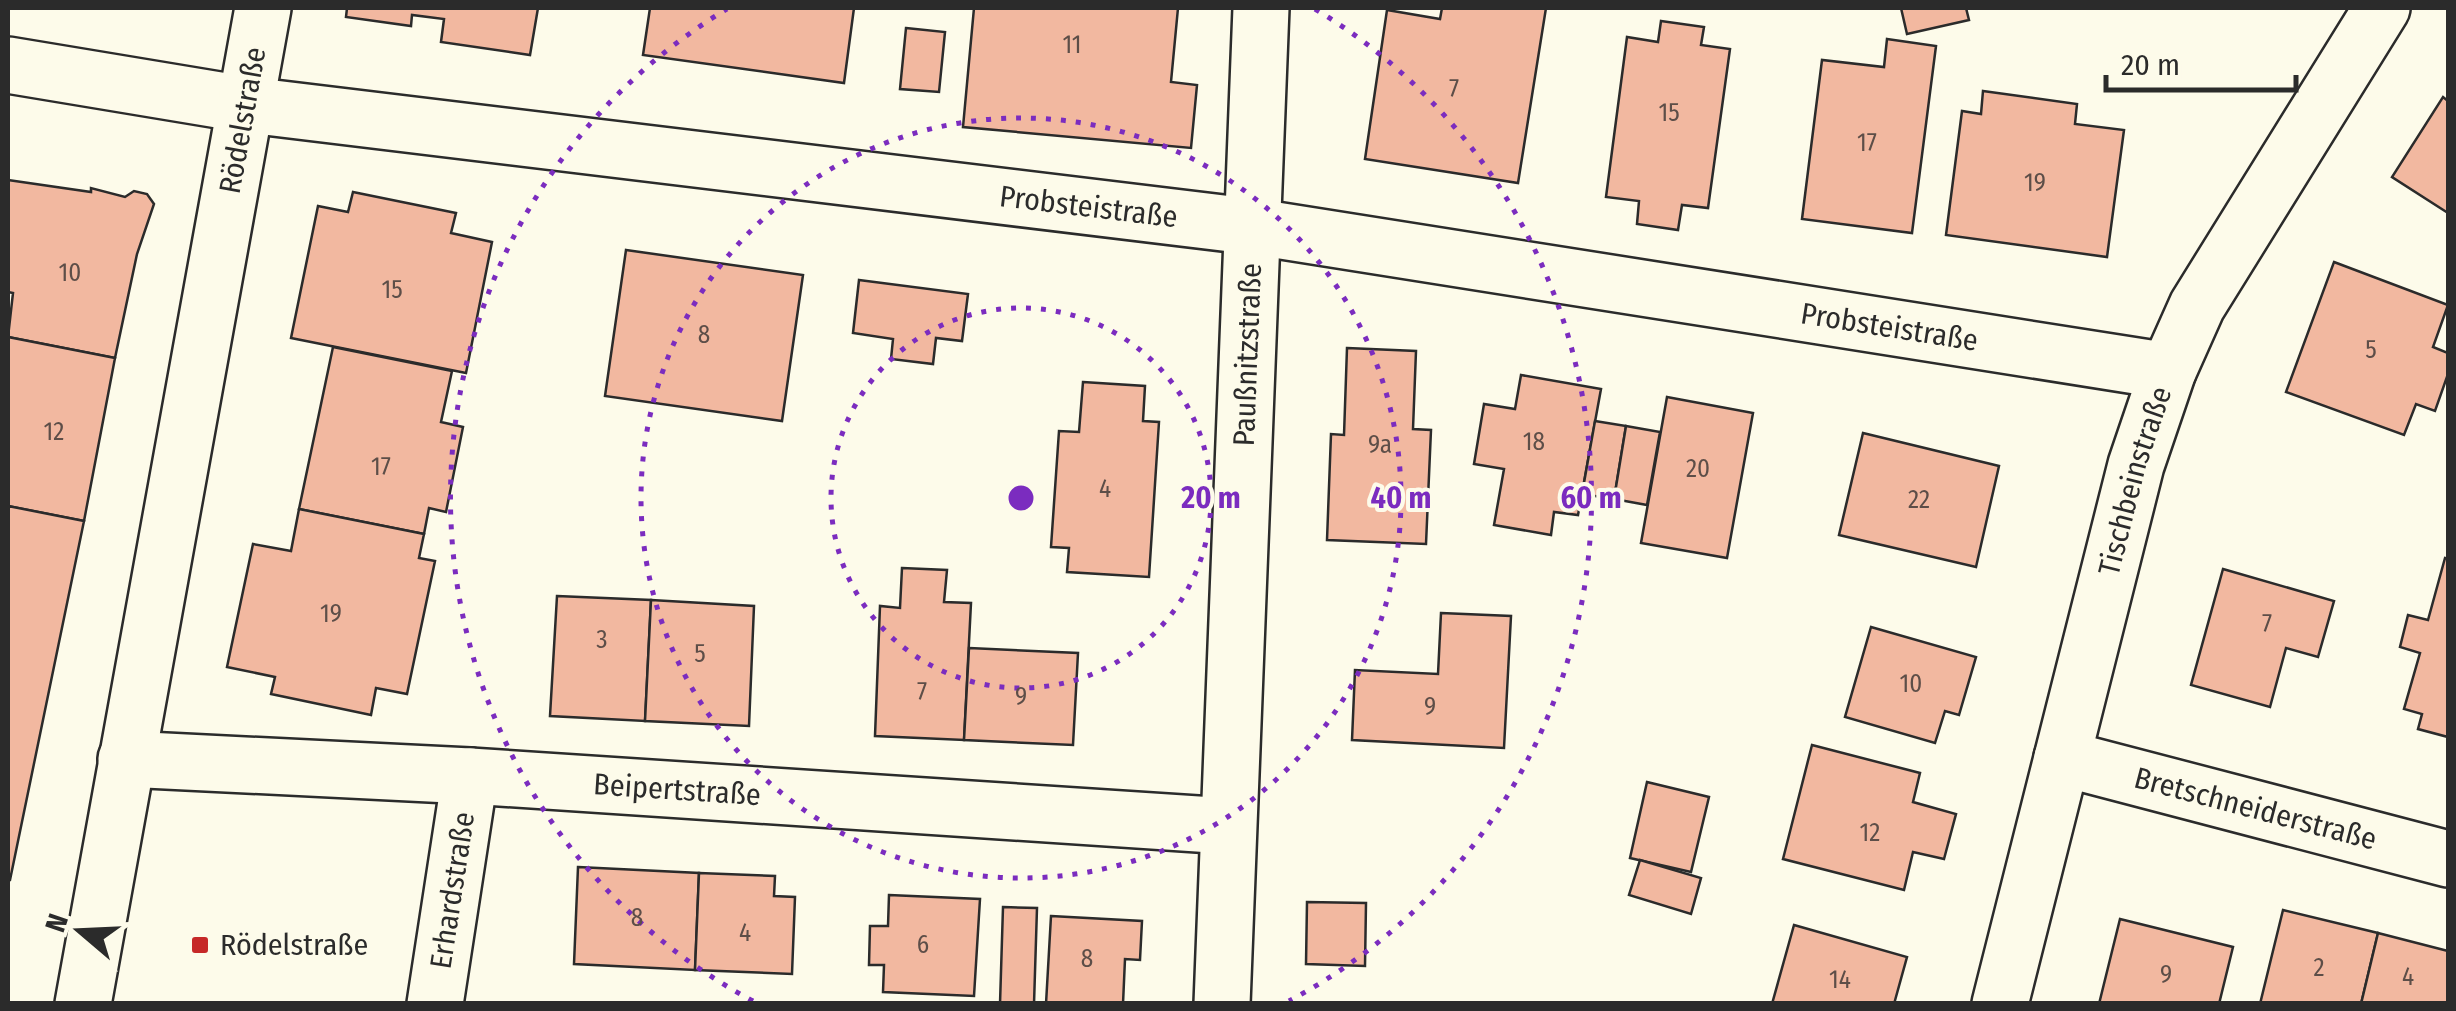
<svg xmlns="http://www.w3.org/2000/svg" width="2456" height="1011" viewBox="0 0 2456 1011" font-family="'Fira Sans Condensed',sans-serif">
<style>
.building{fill:#f2b8a0;stroke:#2b2b2b;stroke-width:2.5}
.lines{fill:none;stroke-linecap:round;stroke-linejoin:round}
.minor-casing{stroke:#2b2b2b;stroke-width:60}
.major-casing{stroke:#2b2b2b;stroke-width:60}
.minor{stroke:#fdfbea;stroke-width:55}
.major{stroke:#fdfbea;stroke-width:55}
.ring{fill:none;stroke:#7b2cbf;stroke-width:5;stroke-dasharray:5 10}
.poi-dot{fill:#c62828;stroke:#fdfbea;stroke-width:4}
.labels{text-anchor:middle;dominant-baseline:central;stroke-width:8;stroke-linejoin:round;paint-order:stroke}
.number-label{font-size:25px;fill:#5d4e48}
.street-label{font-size:30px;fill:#2b2b2b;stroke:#fdfbea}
.poi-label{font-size:30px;fill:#2b2b2b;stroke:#fdfbea;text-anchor:start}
.centre{fill:#7b2cbf;stroke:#fdfbea;stroke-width:5}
.ring-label{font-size:30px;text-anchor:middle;font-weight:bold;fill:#7b2cbf;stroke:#fdfbea;stroke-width:8;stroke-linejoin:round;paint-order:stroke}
</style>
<rect width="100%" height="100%" fill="#fdfbea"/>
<g class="building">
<polygon points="347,8 538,8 530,55 441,42 444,19 412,15 411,26 346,17"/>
<polygon points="650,8 854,8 844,83 643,55"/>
<polygon points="974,8 1178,8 1171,82 1197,85 1191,148 963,127"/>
<polygon points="1442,8 1546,8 1518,183 1365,159 1387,10 1440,19"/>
<polygon points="1901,8 1966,8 1969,20 1907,34"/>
<polygon points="1661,21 1704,27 1701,45 1730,49 1708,208 1682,205 1678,230 1637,224 1639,201 1606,197 1627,37 1658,42"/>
<polygon points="906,28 945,32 939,92 900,89"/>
<polygon points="1887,39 1936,46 1912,233 1802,219 1822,60 1884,67"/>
<polygon points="1983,91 2077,104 2075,124 2124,130 2107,257 1946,235 1962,111 1981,114"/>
<polygon points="2443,97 2448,101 2448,213 2392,177"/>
<polygon points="8,180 91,192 91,188 125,197 134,191 147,194 154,204 137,254 115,358 8,337 13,293 8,292"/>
<polygon points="353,192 456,213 451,233 492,242 466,373 291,338 318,206 348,212"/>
<polygon points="626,250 803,275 782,421 605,396"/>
<polygon points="2334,262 2448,305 2433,347 2448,353 2448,374 2435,411 2416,404 2404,435 2286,392"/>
<polygon points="859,280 968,294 962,341 936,338 933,364 891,359 893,339 853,333"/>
<polygon points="8,337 115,358 84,521 8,506"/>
<polygon points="333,347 452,371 441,422 463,427 446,512 429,508 424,534 299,509"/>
<polygon points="1347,348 1416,351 1413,429 1431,430 1426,544 1327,540 1331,434 1344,435"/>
<polygon points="1521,375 1601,389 1578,515 1554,512 1551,535 1494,525 1504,469 1474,464 1484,404 1515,409"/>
<polygon points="1083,382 1145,386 1143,421 1159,422 1149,577 1067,572 1069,548 1051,547 1059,431 1079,432"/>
<polygon points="1667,397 1753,413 1727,558 1641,543"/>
<polygon points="1595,421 1626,426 1614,499 1582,494"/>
<polygon points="1626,426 1660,432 1647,505 1614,499"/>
<polygon points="1863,433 1999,466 1976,567 1839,535"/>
<polygon points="8,506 84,521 10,880 8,880"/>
<polygon points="299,509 424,534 419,558 435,561 407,694 376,688 371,715 271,694 275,677 227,667 253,544 291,551"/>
<polygon points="2445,558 2448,559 2448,737 2418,729 2422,714 2404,709 2420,653 2400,647 2408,615 2428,620"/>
<polygon points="902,568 947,570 944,602 971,603 964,740 875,736 880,606 900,608"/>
<polygon points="2223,569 2334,601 2318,657 2286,648 2270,707 2191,685"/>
<polygon points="557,596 651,600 645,721 550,716"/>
<polygon points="651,600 754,606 749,726 645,721"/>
<polygon points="1441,613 1511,616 1504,748 1352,740 1355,670 1438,674"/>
<polygon points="1871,627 1976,657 1959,715 1945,711 1935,743 1845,717"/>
<polygon points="969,648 1078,653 1073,745 964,740"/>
<polygon points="1812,745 1920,773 1913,802 1956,814 1944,859 1913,852 1904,890 1783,859"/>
<polygon points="1647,782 1709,797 1691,872 1630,858"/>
<polygon points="1640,860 1701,878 1691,914 1629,895"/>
<polygon points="578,867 699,873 695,970 574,964"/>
<polygon points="699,873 775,876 774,896 795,897 792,974 695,970"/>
<polygon points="889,895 980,899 974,996 883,992 884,965 869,965 870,926 888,926"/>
<polygon points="1307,902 1366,903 1365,966 1306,964"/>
<polygon points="1003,907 1037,908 1034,1004 1000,1004"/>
<polygon points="2283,910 2378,933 2361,1004 2260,1004"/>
<polygon points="1051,916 1142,921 1140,960 1125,959 1123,1004 1046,1004"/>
<polygon points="2120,919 2233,947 2219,1004 2099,1004"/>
<polygon points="1794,925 1907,957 1894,1004 1772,1004"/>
<polygon points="2378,933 2448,951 2448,1004 2361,1004"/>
</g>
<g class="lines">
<g class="minor-casing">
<g id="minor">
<path id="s1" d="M8,65L249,105L1256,227L2168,371"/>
<path id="s2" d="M2062,758L2448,859"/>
<path id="s3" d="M126,759L470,776L1228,826"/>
<path id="s4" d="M435,1004L470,776"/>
<path id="s5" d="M1222,1004L1261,8"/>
<path id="s6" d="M2000,1004L2136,465L2168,371L2197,306L2382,8"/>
</g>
</g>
<g class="major-casing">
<g id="major">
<path id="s7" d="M83,1004L263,8"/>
</g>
</g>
<use href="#minor" class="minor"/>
<use href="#major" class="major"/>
</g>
<g class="ring">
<circle cx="1021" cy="498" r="190"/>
<circle cx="1021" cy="498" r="380"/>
<path d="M753 1001A570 570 0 0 1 727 9M1315 9A570 570 0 0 1 1289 1001"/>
</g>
<rect class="poi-dot" x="190" y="935" width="20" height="20" rx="5"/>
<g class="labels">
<g class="number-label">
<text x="1072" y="45">11</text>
<text x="1454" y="89">7</text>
<text x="1669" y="113">15</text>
<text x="1867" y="143">17</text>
<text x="2035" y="183">19</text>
<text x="70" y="273">10</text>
<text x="392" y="290">15</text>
<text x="704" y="335">8</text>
<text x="2371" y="350">5</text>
<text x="54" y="432">12</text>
<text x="1534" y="442">18</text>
<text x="1380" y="445">9a</text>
<text x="381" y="467">17</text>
<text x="1698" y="469">20</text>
<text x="1105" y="489">4</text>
<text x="1919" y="500">22</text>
<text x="331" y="614">19</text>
<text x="2267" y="624">7</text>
<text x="602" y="640">3</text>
<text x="700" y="654">5</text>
<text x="1911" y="684">10</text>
<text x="922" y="692">7</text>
<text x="1021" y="697">9</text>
<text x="1430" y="707">9</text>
<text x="1870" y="833">12</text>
<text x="637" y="918">8</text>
<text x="745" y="933">4</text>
<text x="923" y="945">6</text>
<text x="1087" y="959">8</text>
<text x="2319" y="968">2</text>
<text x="2166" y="975">9</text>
<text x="2408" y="977">4</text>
<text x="1840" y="980">14</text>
</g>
<g class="street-label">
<text stroke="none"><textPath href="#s7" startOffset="898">Rödelstraße</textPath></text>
<text stroke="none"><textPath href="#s1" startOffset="1090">Probsteistraße</textPath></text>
<text stroke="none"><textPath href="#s1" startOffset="1900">Probsteistraße</textPath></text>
<text stroke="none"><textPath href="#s5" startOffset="650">Paußnitzstraße</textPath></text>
<text stroke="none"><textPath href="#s6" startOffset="540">Tischbeinstraße</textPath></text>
<text stroke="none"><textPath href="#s3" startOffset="552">Beipertstraße</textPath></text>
<text stroke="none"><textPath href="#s2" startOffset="200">Bretschneiderstraße</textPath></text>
<text stroke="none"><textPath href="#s4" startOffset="115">Erhardstraße</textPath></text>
</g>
<g class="poi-label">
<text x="220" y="945">Rödelstraße</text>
</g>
</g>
<circle cx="1021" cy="498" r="15" class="centre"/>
<g class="ring-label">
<text x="1211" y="508">20 m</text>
<text x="1401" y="508">40 m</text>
<text x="1591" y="508">60 m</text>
</g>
<rect width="2456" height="1011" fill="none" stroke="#2b2b2b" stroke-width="20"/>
<g transform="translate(80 931) rotate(289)" stroke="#fdfbea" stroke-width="8" paint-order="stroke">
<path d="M0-8L18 38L0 25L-18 38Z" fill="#2b2b2b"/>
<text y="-15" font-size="28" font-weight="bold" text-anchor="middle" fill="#2b2b2b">N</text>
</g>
<path d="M2106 75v15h190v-15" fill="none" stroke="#2b2b2b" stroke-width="5"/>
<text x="2121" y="75" font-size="30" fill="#2b2b2b" stroke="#fdfbea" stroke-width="8" paint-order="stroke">20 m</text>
</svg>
